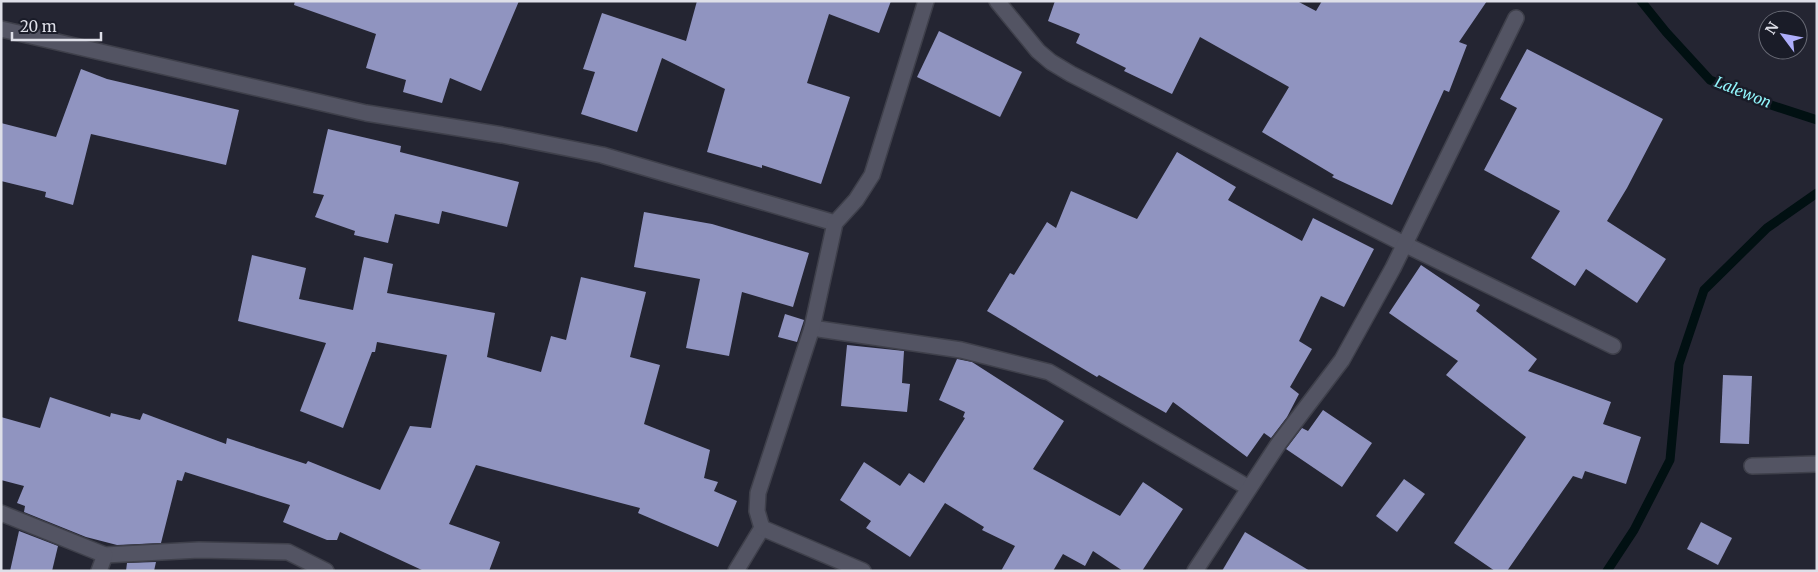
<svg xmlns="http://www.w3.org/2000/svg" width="1818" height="572" viewBox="0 0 1818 572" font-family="Merriweather,serif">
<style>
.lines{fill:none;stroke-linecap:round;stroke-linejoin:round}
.stream{stroke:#011012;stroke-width:9}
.building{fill:#9094c0}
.street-casing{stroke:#3f404b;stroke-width:18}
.street{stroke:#535463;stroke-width:15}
.labels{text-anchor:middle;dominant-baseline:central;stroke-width:5;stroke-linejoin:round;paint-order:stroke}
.water-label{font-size:15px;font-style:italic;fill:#92f7fd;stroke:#1a1c28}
</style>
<rect width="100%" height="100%" fill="#242532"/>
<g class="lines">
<g class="stream">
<polyline points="1641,1 1666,32 1710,80 1771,105 1817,120"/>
<polyline points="1607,571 1634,530 1670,460 1679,364 1704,290 1767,228 1817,193"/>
</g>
</g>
<g class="building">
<polygon points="295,1 519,1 481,91 450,78 442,103 403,92 406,80 366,68 376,34 294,5"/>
<polygon points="697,1 891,1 879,33 829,14 807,83 850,97 821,184 762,165 762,168 707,152 725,89 662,58 637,132 581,114 595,72 583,69 602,13 686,41"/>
<polygon points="1055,1 1297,1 1316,11 1322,1 1487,1 1459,42 1467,45 1449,92 1444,90 1392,205 1332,177 1334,175 1262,132 1289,87 1200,37 1172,94 1124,71 1126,68 1076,43 1080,34 1048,21"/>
<polygon points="939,31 1022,72 1000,117 917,77"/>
<polygon points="1527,49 1663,119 1627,188 1607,221 1666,259 1637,303 1586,269 1575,286 1531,258 1560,211 1484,170 1517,108 1500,99"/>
<polygon points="81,69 107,79 239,110 226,165 91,134 73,205 45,197 46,192 1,181 1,123 56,137"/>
<polygon points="328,129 401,146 400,152 519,182 507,227 442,211 439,224 395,214 388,243 354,235 355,231 315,217 324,195 313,193"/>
<polygon points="1177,152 1236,187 1228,200 1302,241 1313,218 1374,249 1344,307 1321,296 1299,341 1312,349 1290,387 1299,394 1287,417 1271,438 1264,433 1247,457 1173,402 1166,413 1099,375 1097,377 987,311 1010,273 1014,275 1047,222 1056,228 1071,191 1137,219"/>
<polygon points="644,212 712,224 809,253 793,307 742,292 729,356 686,348 700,279 634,267"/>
<polygon points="252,255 306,268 299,299 353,310 364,257 393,264 387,293 495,313 487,357 541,372 551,336 566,340 581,277 646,292 630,357 660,365 644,424 710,450 704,478 718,482 714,491 737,501 718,547 638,513 640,508 476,465 449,524 500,542 489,571 424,571 340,532 337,540 327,540 283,522 290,505 185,472 182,481 177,480 161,543 117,545 86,537 24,512 25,506 17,503 24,486 1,480 1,417 40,428 50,397 110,417 111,413 140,420 143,413 226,444 227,438 306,464 308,461 380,490 410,426 431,428 447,355 377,342 375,352 372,352 343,428 300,411 326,343 238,321"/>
<polygon points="1421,265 1480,305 1476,311 1537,359 1528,371 1611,402 1603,424 1641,437 1626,484 1585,471 1582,479 1573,476 1507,571 1495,571 1454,543 1526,437 1446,375 1458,361 1389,313"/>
<polygon points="785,314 804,320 797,342 778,337"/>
<polygon points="847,345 904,351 902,383 910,384 907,412 841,406"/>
<polygon points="957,359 972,362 1064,421 1033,469 1120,516 1143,482 1183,509 1142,571 1123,571 1093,551 1085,566 1063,554 1053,571 1001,571 1015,546 982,530 984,527 945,503 910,557 866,528 871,521 840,500 864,462 900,486 909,473 924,483 965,418 963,417 965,412 939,400"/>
<polygon points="1723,375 1752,376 1749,444 1720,443"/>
<polygon points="1323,410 1372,443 1342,487 1286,449 1302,428 1308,431"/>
<polygon points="1404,479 1425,494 1397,532 1376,516"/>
<polygon points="1701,522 1732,538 1718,565 1687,549"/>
<polygon points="19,531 58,546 52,571 10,571"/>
<polygon points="1245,532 1310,571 1222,571"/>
<polygon points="156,562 154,571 126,571 127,563"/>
</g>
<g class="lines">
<g class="street-casing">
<g id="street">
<polyline points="997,1 1038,51 1051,62 1071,74 1404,244 1613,346"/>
<polyline points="1,29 366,113 502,135 602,155 835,223"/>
<polyline points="812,328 961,350 1049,372 1249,488"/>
<polyline points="1752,466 1817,464"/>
<polyline points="1,513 105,555 199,550 288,552 326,571"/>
<polyline points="99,571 105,555"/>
<polyline points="736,571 762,528"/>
<polyline points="863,571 762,528 757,511 758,493 812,328 835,223 856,200 872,175 926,1"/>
<polyline points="1195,571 1279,443 1342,360 1393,268 1516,18"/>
</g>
</g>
<use href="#street" class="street"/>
</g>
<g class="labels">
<g class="water-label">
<text transform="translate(1743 92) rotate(22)">Lalewon</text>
</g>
</g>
<rect width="1818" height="572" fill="none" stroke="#dedfe8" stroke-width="5"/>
<g transform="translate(1783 35) rotate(302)"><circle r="24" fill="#1a1c28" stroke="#686a75"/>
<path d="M0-4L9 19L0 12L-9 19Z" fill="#aeaefb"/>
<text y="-8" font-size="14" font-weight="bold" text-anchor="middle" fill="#dedfe8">N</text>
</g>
<path d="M12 32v8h89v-8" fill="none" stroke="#dedfe8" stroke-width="2.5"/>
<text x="20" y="32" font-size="15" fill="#dedfe8" stroke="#1a1c28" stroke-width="4" paint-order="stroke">20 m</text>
</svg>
